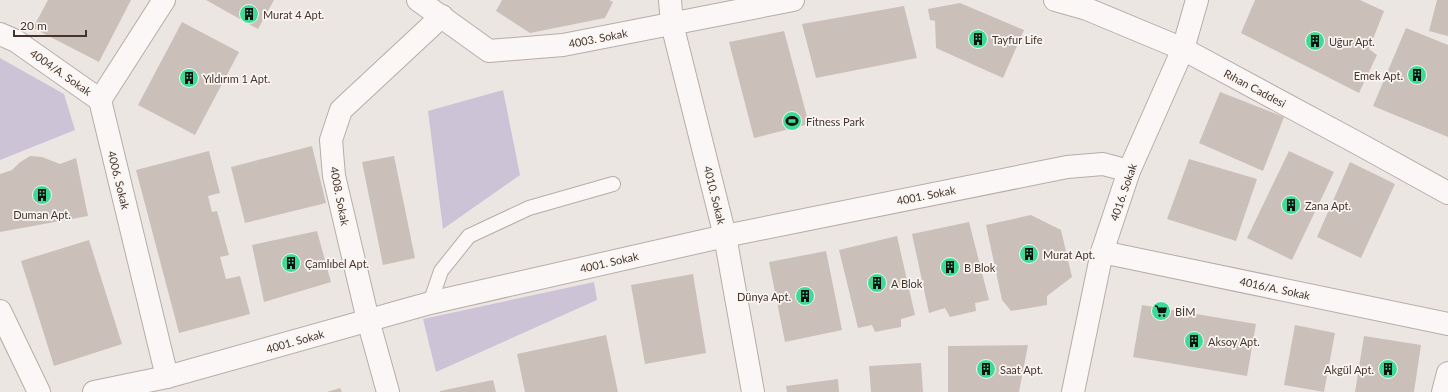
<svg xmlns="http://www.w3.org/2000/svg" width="1448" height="392" viewBox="0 0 1448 392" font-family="Lato,sans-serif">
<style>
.green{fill:#ccc3d7}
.building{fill:#cbbfb9}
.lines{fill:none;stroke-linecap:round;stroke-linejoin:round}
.service-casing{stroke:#b7ada7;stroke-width:16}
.minor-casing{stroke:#b7ada7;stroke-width:24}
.tertiary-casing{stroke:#b7ada7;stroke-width:24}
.service{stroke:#faf7f6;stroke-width:14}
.minor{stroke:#faf7f6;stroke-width:22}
.tertiary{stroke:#faf7f6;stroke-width:22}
.labels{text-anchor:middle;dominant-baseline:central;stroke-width:3.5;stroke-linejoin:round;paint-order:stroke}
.poi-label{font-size:11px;fill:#463329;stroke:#f9f5f3;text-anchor:start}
.street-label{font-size:11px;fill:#463329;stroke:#f9f5f3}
</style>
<rect width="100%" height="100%" fill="#ece6e3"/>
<g class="green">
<polygon points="0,58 64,94 75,130 0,160"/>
<polygon points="503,90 520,175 443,229 428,111"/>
<polygon points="594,282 597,300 436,372 423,319"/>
</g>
<g class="building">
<polygon points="48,0 131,0 99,62 33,28"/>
<polygon points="206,0 274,0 258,29"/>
<polygon points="502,0 609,0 613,2 605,18 530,33 496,11"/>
<polygon points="1255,0 1360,0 1384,11 1369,49 1377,55 1359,93 1241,33"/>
<polygon points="1437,0 1448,0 1448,36 1429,31"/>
<polygon points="960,3 1024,30 1003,78 936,48 935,21 930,20 928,9"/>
<polygon points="904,6 917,58 816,78 802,24"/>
<polygon points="182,22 239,52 195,135 138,105"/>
<polygon points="1406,28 1448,45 1448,137 1373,106"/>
<polygon points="784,31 809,124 754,138 729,42"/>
<polygon points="1220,92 1284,117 1263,171 1199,143"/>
<polygon points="312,146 326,203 245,223 231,167"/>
<polygon points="209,151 220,193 208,196 212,212 217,211 229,255 220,257 226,279 240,276 250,314 179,333 136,170"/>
<polygon points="1289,151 1334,172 1292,260 1247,238"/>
<polygon points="30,156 42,157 60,164 76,158 88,216 0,232 0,174 12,170 19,163"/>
<polygon points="394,156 415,258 383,265 362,162"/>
<polygon points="1189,159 1257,179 1236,241 1167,219"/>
<polygon points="1350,162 1395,184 1361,258 1317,237"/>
<polygon points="1031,215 1061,230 1072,277 1047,296 1047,305 1011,311 1002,300 986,225"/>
<polygon points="969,222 989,300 975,303 976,311 950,317 945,308 929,313 912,234"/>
<polygon points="317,231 331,282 264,302 252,245"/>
<polygon points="897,236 915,315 901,319 901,327 875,332 872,325 858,328 839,250"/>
<polygon points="89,240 122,344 54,366 21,261"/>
<polygon points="826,251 842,330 785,342 769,262"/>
<polygon points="693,274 706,353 645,364 631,285"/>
<polygon points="1142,305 1256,324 1247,376 1133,357"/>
<polygon points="1295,325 1335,333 1324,392 1284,385"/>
<polygon points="606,335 618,392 525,392 517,354"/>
<polygon points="1364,336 1421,345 1414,392 1355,392"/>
<polygon points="1028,345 1019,392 948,392 948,346"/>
<polygon points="921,363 923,392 871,392 869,366"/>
<polygon points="838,379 839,392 787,392 786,386"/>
<polygon points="493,380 496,392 440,392 440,391"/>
<polygon points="340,388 342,392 327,392"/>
</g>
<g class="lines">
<g class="service-casing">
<polyline id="service" points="430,303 441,271 469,236 529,208 613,184"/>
</g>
<g class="minor-casing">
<g id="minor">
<polyline points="164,0 100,100 167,377"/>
<polyline points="418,0 489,51 563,45 793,0"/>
<polyline points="670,0 672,24 725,236 753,392"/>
<polyline points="0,34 16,41 100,100"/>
<polyline points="1102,252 1448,324"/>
<polyline points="0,311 39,392"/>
<polyline points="94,392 167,377 430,303 725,236 1067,167 1103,164 1129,171"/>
<polyline points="388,392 368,320 334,176 331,140 341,110 442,16"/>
<polyline points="1073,392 1102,252 1129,171 1183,49 1197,0"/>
<polyline points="1443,392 1448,373"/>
</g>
</g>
<g class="tertiary-casing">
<polyline id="tertiary" points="1055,0 1087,9 1183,49 1361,145 1448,193"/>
</g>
<use href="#service" class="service"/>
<use href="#minor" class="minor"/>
<use href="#tertiary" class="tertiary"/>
</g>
<defs>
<g id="building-disc" transform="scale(1)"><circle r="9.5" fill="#3edb97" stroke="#f9f5f3"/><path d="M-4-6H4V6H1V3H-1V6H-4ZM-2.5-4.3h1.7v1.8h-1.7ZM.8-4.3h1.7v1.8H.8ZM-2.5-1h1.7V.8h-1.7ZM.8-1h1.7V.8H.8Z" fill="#111"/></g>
<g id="stadium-disc" transform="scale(1)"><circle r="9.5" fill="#3edb97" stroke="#f9f5f3"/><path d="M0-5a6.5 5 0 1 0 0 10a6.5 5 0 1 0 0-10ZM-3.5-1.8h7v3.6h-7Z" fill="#111"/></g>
<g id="supermarket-disc" transform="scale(1)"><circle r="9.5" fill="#3edb97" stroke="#f9f5f3"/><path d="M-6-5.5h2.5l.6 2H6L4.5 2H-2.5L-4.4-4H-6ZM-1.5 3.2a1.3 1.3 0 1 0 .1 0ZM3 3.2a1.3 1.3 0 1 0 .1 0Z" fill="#111"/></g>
</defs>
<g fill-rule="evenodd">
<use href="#building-disc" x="249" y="14"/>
<use href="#building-disc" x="978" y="39"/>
<use href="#building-disc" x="1315" y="41"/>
<use href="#building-disc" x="1417" y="75"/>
<use href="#building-disc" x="189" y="78"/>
<use href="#stadium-disc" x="792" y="121"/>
<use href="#building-disc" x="42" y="195"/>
<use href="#building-disc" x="1291" y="205"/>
<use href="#building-disc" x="1029" y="254"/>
<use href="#building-disc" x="291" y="263"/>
<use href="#building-disc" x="950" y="267"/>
<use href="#building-disc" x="877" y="283"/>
<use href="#building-disc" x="805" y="296"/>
<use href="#supermarket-disc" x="1161" y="311"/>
<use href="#building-disc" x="1194" y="341"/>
<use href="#building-disc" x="986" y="369"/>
<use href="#building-disc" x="1388" y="369"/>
</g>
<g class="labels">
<g class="poi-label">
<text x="263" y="14">Murat 4 Apt.</text>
<text x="992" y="39">Tayfur Life</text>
<text x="1329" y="41">Uğur Apt.</text>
<text x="1403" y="75" text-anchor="end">Emek Apt.</text>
<text x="203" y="78">Yıldırım 1 Apt.</text>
<text x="806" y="121">Fitness Park</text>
<text x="1305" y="205">Zana Apt.</text>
<text x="42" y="214" text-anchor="middle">Duman Apt.</text>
<text x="1043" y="254">Murat Apt.</text>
<text x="305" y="263">Çamlıbel Apt.</text>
<text x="964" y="267">B Blok</text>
<text x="891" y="283">A Blok</text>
<text x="791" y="296" text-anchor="end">Dünya Apt.</text>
<text x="1175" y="311">BİM</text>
<text x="1208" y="341">Aksoy Apt.</text>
<text x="1000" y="369">Saat Apt.</text>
<text x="1374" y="369" text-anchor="end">Akgül Apt.</text>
</g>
<g class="street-label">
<text transform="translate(598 38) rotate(-11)">4003. Sokak</text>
<text transform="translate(61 72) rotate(35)">4004/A. Sokak</text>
<text transform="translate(1255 88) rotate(28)">Rıhan Caddesi</text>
<text transform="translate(119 180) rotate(76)">4006. Sokak</text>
<text transform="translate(1123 192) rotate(-71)">4016. Sokak</text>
<text transform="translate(715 195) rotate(76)">4010. Sokak</text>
<text transform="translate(926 195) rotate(-11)">4001. Sokak</text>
<text transform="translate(340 196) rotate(79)">4008. Sokak</text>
<text transform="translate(609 262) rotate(-13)">4001. Sokak</text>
<text transform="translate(1275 288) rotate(12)">4016/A. Sokak</text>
<text transform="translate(295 341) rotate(-16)">4001. Sokak</text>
</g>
</g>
<path d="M14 30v6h72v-6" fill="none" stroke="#463329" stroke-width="2"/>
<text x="20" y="30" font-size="12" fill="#463329" stroke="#f9f5f3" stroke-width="3" paint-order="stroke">20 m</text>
</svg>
